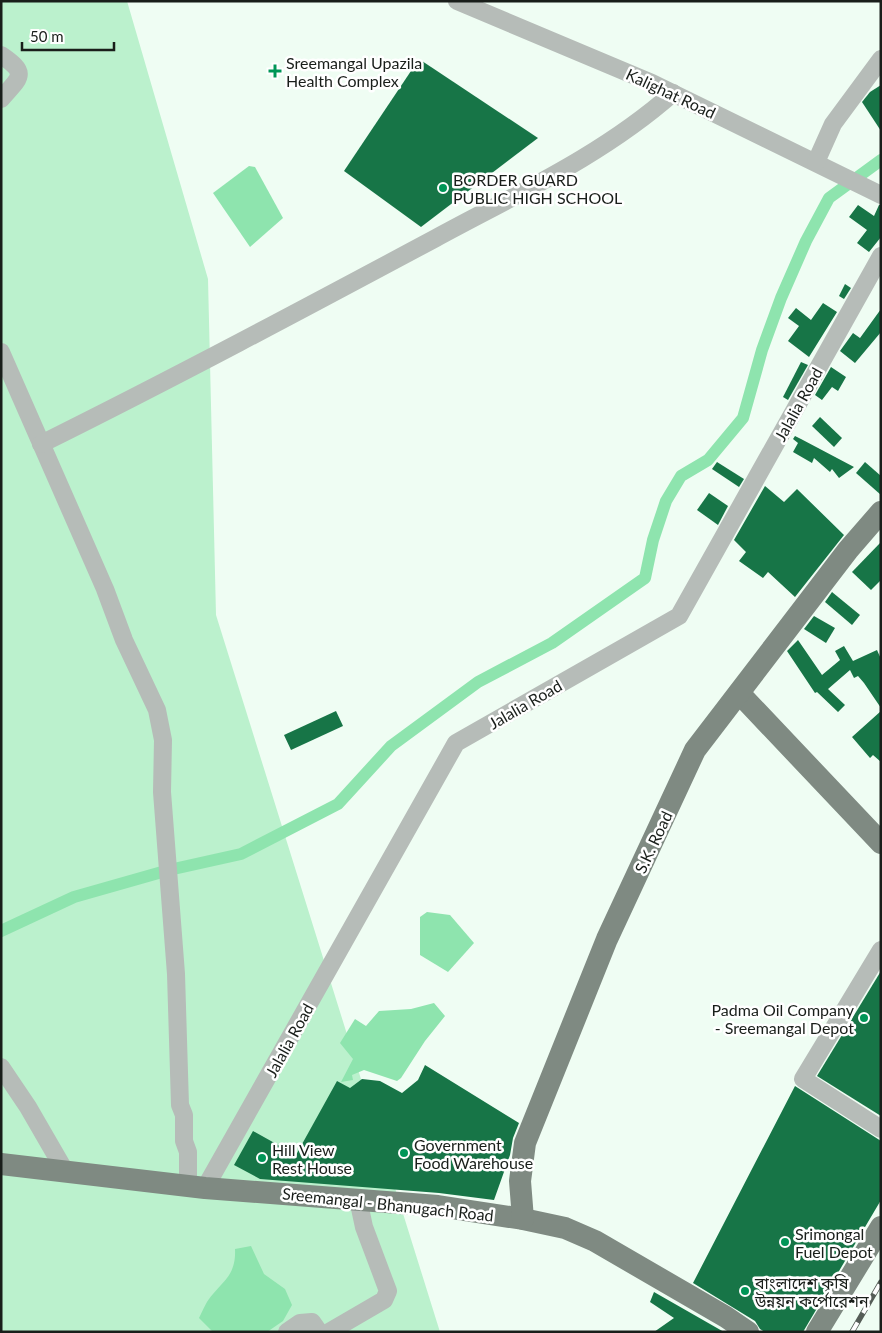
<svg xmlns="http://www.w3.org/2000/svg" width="882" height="1333" viewBox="0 0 882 1333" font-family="Lato,'Noto Sans Bengali',sans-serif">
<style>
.green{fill:#bbf1cd}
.water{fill:#8ee4ae}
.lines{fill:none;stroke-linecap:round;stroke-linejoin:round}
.canal{stroke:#8ee4ae;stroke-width:12}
.building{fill:#177547}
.minor{stroke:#b6bcb8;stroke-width:18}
.major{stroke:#7f8a82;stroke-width:22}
.rail-casing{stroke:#555d57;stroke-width:5.5}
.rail{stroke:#fff;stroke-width:4;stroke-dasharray:11;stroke-linecap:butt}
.poi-dot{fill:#009657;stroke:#fff;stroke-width:2}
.labels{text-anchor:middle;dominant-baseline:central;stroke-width:5;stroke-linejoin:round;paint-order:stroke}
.poi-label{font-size:16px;fill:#191e1a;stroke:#fff;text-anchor:start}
.street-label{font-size:16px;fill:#191e1a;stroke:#fff}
</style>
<rect width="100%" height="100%" fill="#effdf3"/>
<polygon class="green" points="1,1 127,1 208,279 216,615 440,1332 1,1332"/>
<g class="water">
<polygon points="249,166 255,167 283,218 250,247 213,193"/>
<polygon points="427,912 450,915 474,943 448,972 420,955 420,917"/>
<polygon points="434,1003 445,1016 425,1041 401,1078 397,1081 364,1070 352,1075 353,1080 341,1082 353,1059 340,1043 355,1019 366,1026 379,1011 411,1009"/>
<path d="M251,1246L264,1274L285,1289L292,1305L283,1321L267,1332H213L199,1318C203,1310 207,1300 213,1294C227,1278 236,1272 235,1249Z"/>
</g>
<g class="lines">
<polyline class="canal" points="1,931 74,897 169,870 241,854 338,804 391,746 478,682 552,643 645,578 653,540 666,501 681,476 708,460 743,418 762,350 781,298 806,241 829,198 881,160"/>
</g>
<g class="building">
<polygon points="419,59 538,138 421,227 344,171"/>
<polygon points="881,85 881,131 862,102 870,92"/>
<polygon points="858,205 874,216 879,205 881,205 881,237 869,252 857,243 867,230 849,217"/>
<polygon points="845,284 851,288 844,299 839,296"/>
<polygon points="823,303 837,312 809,357 788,341 799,326 788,318 796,308 811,320"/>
<polygon points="881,309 881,332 855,363 840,351 853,333 860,338"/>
<polygon points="801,362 808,365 788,400 783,397"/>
<polygon points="831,367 846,377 838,391 832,387 822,400 815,395"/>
<polygon points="820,417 842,438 834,447 812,426"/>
<polygon points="795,436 801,439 854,467 839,478 832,469 830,472 814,458 812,463 793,452 798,443 793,439"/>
<polygon points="717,462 744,479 739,487 712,469"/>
<polygon points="865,462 881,476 881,495 856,473"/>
<polygon points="765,486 784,502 797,489 844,535 795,597 768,572 763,578 739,561 746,552 734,540"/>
<polygon points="709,493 728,506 718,525 697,510"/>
<polygon points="881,542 881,580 871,590 852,572"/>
<polygon points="832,592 860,615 852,625 825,602"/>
<polygon points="814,616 835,628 826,643 804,629"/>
<polygon points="798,640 822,675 840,660 835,651 844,646 853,661 877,650 881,659 881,708 864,683 858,676 854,678 850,670 828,689 845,705 838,712 817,692 815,693 787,651"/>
<polygon points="336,711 343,726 291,750 284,735"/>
<polygon points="881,711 881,762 873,755 870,758 852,737"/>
<polygon points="881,971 881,1116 817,1076"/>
<polygon points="425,1065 519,1123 513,1138 510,1155 494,1200 439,1193 260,1179 234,1165 253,1131 296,1155 337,1081 350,1088 362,1079 380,1081 402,1093 418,1080"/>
<polygon points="795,1086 881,1141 881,1200 803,1332 765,1332 760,1329 755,1321 693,1283"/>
<polygon points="654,1292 724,1332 654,1332 674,1318 650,1302"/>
</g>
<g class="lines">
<g class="minor">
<polyline points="457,1 652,83 881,195"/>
<path d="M1,55C29,74 20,77 1,99"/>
<polyline points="816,162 833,124 881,59"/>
<polyline points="1,352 105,589 124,640 157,710 163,740 162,792 176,974 180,1105 184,1115 184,1141 188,1152 188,1186"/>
<path d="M41,444C174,378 305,308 436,238C517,194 603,155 673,93"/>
<polyline points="881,950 803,1079 881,1129"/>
<polyline points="1,1067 28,1107 65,1171"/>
<polyline points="205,1188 456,743 679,616 881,256"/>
<polyline points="287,1332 300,1323 312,1322 319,1332"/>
<polyline points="329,1332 384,1300 388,1291 364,1227 358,1199"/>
</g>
<g class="major">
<polyline points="739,693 881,843"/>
<polyline points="1,1164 205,1188 438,1206 523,1219 565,1228 595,1241 726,1317 748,1332"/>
<polyline points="523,1219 520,1181 525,1143 607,939 695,750 848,550 881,512"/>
<polyline points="817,1332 881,1227"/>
</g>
<g class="rail-casing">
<polyline id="rail" points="852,1332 881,1282"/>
</g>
<use href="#rail" class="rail"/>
</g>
<g class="poi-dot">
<path d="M272.5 63.5h5v5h5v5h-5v5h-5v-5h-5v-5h5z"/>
<circle cx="443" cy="188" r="5"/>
<circle cx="864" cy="1018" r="5"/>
<circle cx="404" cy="1153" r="5"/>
<circle cx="262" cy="1158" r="5"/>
<circle cx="785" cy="1242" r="5"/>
<circle cx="745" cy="1291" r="5"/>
</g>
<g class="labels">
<g class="poi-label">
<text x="286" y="62">Sreemangal Upazila<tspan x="286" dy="18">Health Complex</tspan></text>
<text x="453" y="179">BORDER GUARD<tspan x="453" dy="18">PUBLIC HIGH SCHOOL</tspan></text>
<text x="854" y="1009" text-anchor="end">Padma Oil Company<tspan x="854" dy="18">- Sreemangal Depot</tspan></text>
<text x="414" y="1144">Government<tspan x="414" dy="18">Food Warehouse</tspan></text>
<text x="272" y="1149">Hill View<tspan x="272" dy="18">Rest House</tspan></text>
<text x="795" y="1233">Srimongal<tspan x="795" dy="18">Fuel Depot</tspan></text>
<text x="755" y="1282">বাংলাদেশ কৃষি<tspan x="755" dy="18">উন্নয়ন কর্পোরেশন</tspan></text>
</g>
<g class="street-label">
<text transform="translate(671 93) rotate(25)">Kalighat Road</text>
<text transform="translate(798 404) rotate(-61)">Jalalia Road</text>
<text transform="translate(525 704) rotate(-30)">Jalalia Road</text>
<text transform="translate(653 842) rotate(-65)">S.K. Road</text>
<text transform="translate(289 1040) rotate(-61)">Jalalia Road</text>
<text transform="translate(388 1204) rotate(6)">Sreemangal - Bhanugach Road</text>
</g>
</g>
<rect width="882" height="1333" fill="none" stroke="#191e1a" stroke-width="5"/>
<path d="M22 42v8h92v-8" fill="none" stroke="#191e1a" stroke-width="2.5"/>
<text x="30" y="42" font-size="15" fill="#191e1a" stroke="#ffffff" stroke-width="4" paint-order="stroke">50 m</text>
</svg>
